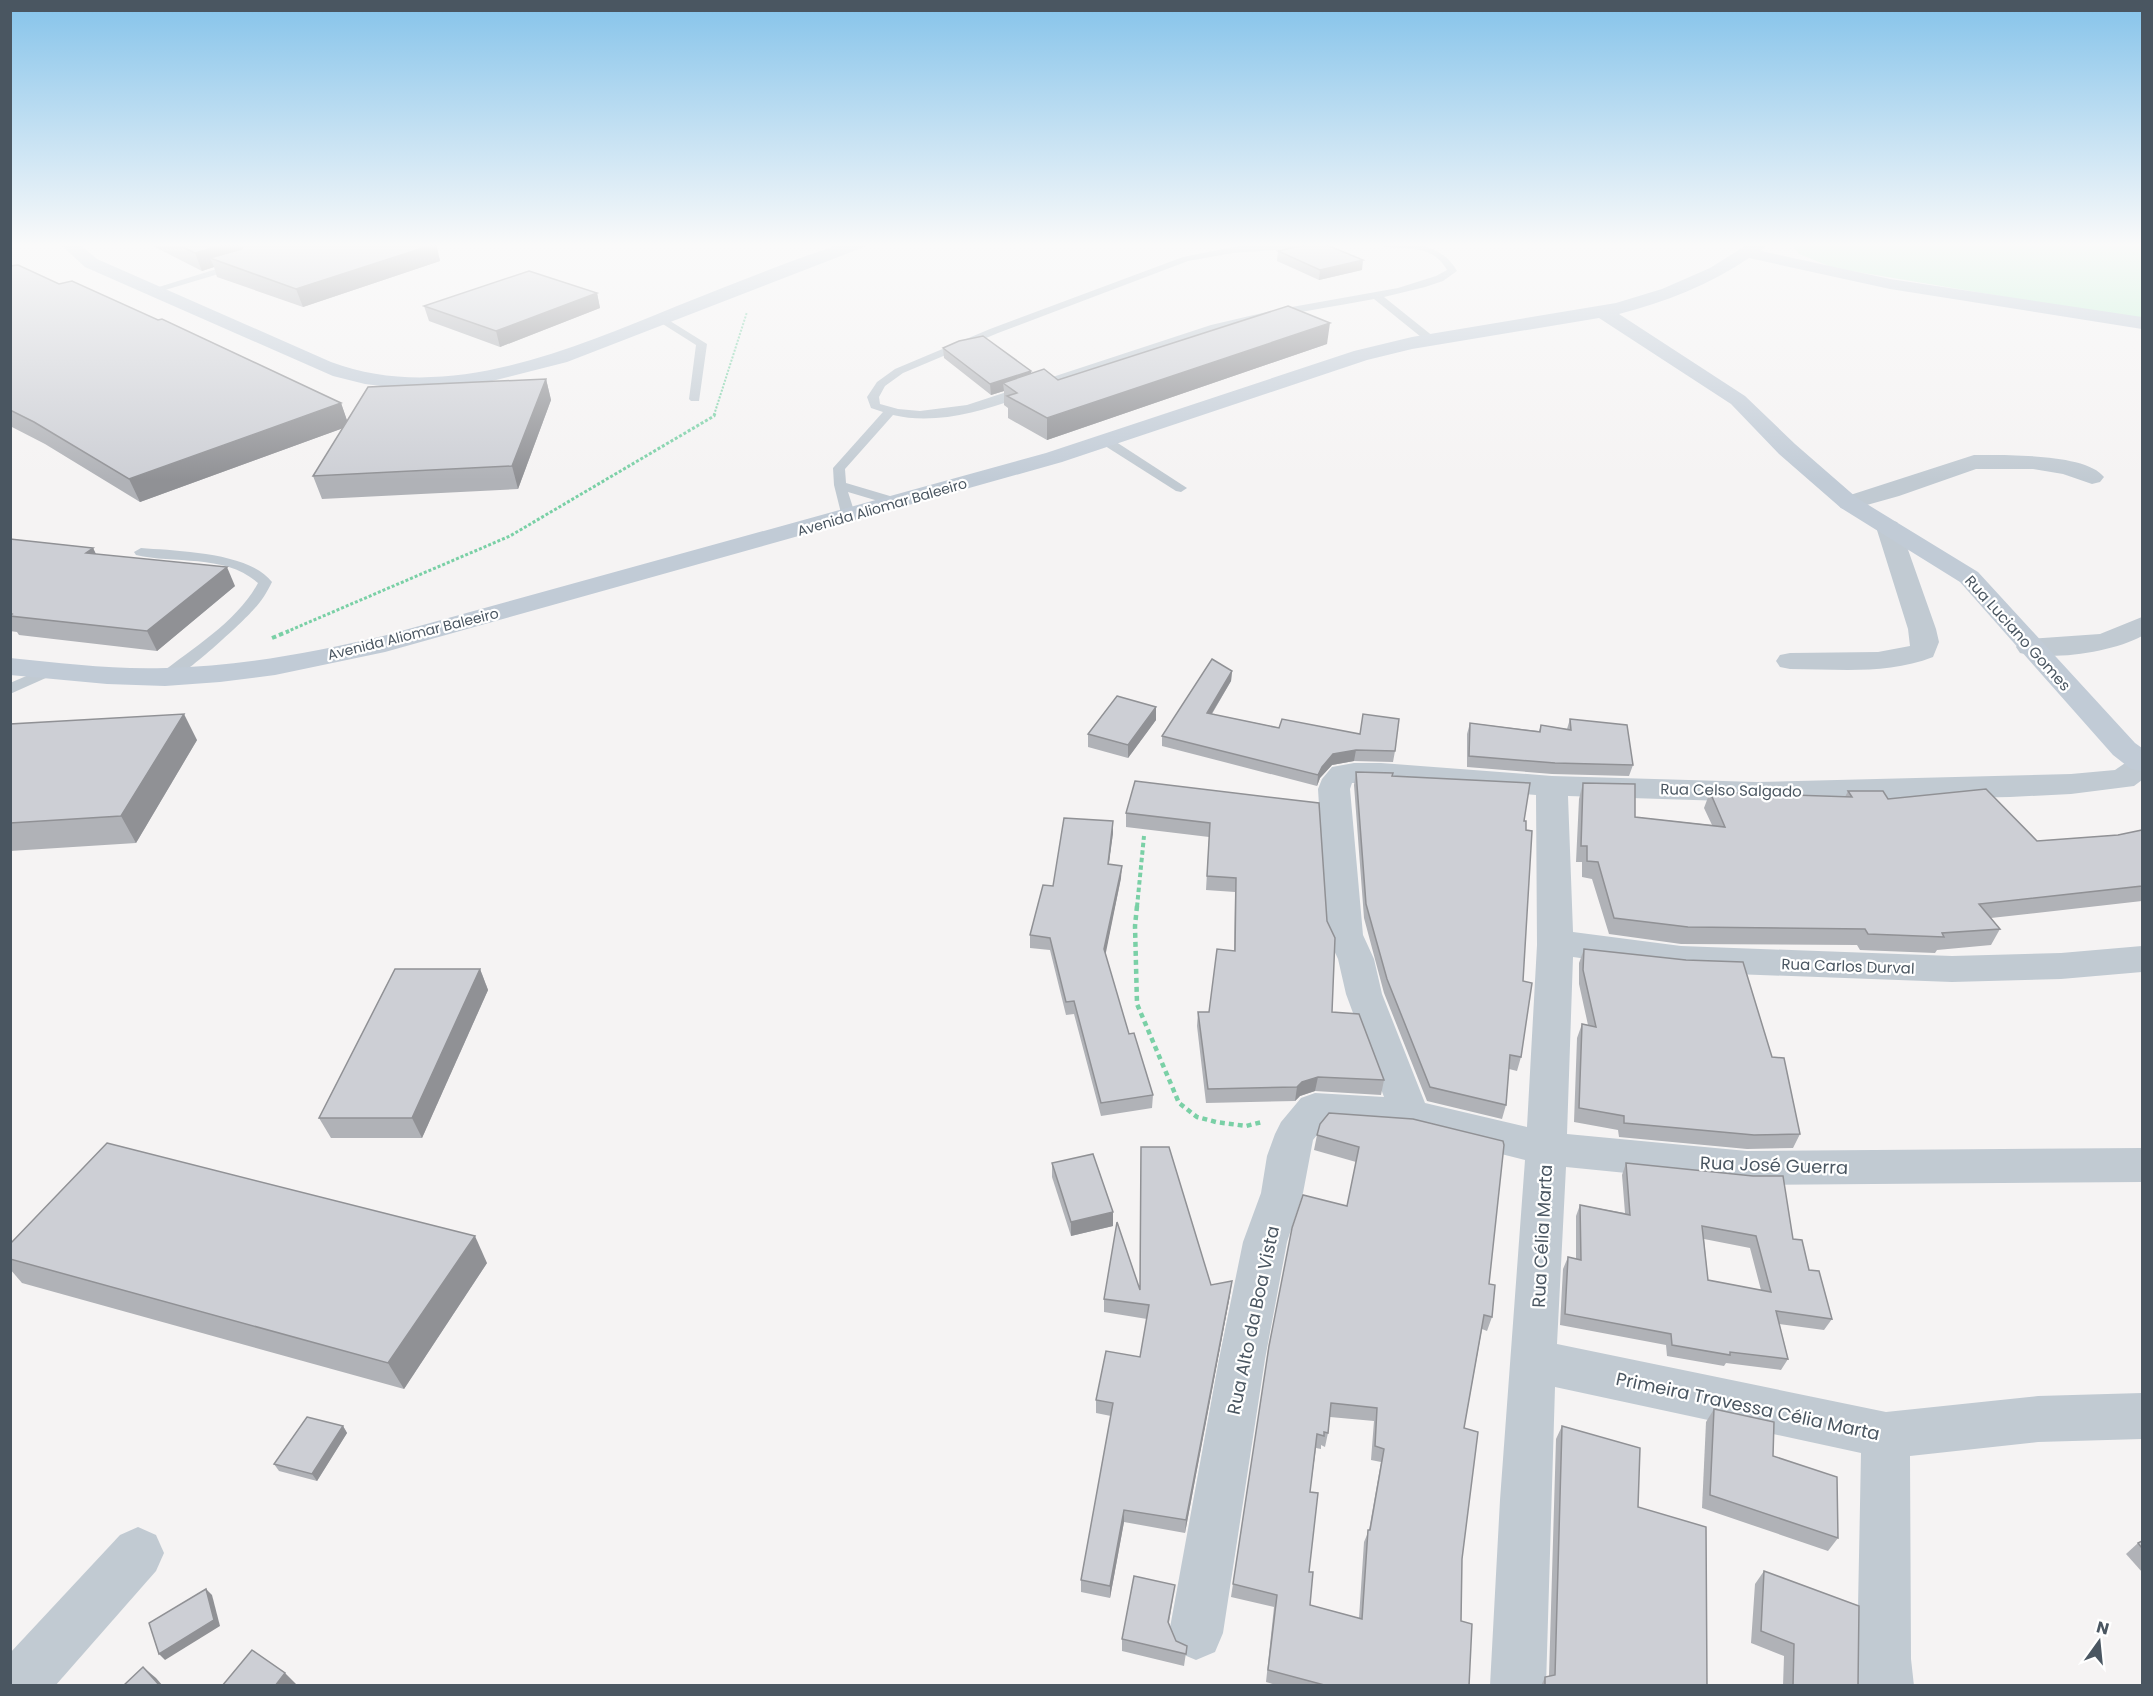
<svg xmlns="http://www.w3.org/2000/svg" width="2153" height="1696" viewBox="0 0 2153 1696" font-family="Poppins,sans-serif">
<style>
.green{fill:#c3f1d5}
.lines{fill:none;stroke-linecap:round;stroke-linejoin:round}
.path-far3{stroke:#7ad0a6;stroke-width:2;stroke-dasharray:2 1.5;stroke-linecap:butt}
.path-far2{stroke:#7ad0a6;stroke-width:3;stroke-dasharray:3 2;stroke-linecap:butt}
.path-far1{stroke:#7ad0a6;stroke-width:4;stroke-dasharray:4.5 3;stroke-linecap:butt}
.path{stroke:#7ad0a6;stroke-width:4.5;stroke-dasharray:5 4;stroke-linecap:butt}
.lane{fill:#c1cad2;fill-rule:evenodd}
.street{fill:#c1cad2;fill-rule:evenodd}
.secondary{fill:#c1cbd6;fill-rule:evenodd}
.wall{fill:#b0b2b7;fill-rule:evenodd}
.shaded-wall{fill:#909195}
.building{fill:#cdcfd5;stroke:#909195;stroke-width:1.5;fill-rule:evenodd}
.labels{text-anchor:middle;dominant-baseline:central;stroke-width:4.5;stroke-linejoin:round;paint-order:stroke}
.far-street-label{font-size:14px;fill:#4a5661;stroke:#fff}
.street-label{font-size:15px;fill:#4a5661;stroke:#fff}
.near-street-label{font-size:18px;fill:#4a5661;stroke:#fff}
</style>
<rect width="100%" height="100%" fill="#f5f3f3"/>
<polygon class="green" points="1791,243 2142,243 2142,320 1834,268 1799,254"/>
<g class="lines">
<polyline class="path-far3" points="714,415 747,312"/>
<polyline class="path-far2" points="286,632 510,536 714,416 715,413"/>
<g class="path-far1">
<polyline points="272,638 289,631"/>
<polyline points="1137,907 1144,836"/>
</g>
<polyline class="path" points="1137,906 1135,926 1137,1004 1179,1103 1197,1117 1216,1122 1246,1126 1262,1122"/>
<g class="lane">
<path d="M1298,243H1336L1331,246L1233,253L1188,261L998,333L903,373L885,386L879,397L880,404L898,409L920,411L967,405L1211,325L1275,310L1398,288L1436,276L1447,270C1429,237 1390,255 1378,243C1408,243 1440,241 1457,271L1443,281L1425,287L1384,297L1434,337V341H1426L1374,299C1317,310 1260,317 1204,334C1154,349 1106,368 1057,384C1007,402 947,428 893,415L845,469L846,483L900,499L902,502L895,506L848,492L856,517L849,521L842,517L834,485L833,468L883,412L871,408L867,397L877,382L895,369L990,329L1183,257L1233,247Z"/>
<polygon points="239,262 244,265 242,267 155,293 146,291"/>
<polygon points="662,316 707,344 699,401 691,401 689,399 696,345 658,321 657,319"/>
<polygon points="1106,437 1110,438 1187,488 1181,492 1176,491 1102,444 1102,438"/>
<path d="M141,548C177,551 249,552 272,582C267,592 262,601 254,609C242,623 184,676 169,681C164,682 164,681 160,680L157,677L160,674C193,648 238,621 258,583C226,554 174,564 136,555L134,552Z"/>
<polygon points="52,665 57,667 60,670 57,673 10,694 10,683"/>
</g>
<g class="street">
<path d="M1974,455C2002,455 2087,453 2104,477L2100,482L2092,484L2063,474L2033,469H1976L1899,496L1849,510L1841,508L1837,503L1841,498Z"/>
<path d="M1888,520L1897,522L1900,527L1936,629L1939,642L1933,657C1887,675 1838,669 1790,669L1780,667L1776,661L1780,655L1790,653L1878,652L1910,646L1908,629L1876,527L1879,522Z"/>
<path d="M2142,617V636C2113,652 2053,661 2020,653L2016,647L2020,641L2030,639L2100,634Z"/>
<path d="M2142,757V780L2134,786L2071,794L2010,797L1757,802L1568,796L1573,932L1681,946L1952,956L2061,953L2142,946V972L2061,979L1952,982L1681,972L1573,957L1567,1134L1747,1151L2142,1148V1182L1747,1185L1566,1167L1557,1344L1886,1412L2038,1396L2142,1393V1439L2038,1442L1910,1456L1911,1659L1914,1686H1858L1857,1659L1861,1453L1555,1387L1546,1686H1490L1500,1500L1525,1160L1410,1131L1325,1125L1313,1140L1303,1193L1287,1242L1265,1359L1223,1633L1215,1652L1196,1660L1177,1652L1169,1633L1219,1359L1243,1242L1261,1193L1267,1156L1275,1134L1281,1122L1301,1098L1315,1093L1384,1097L1346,994L1338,959L1327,935L1318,789L1322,779L1332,767L1354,763H1381L1552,776L1757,782L2071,774L2115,770L2131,759ZM1352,783H1381L1536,795L1537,945L1527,1127L1425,1103L1382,994L1374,959L1363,935L1350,789Z"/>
<polygon points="138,1527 156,1535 164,1553 156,1571 55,1686 10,1686 10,1653 120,1535"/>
</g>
<g class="secondary">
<path d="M59,243H78L97,259L331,362C446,405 571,349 677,306C732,284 787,262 843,243H867L864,247L567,362L484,383L445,388L405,389L365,384L333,376L85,267Z"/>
<path d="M1750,243H1769L1761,251L1890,279L2142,317V329L1890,289L1749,258C1709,285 1665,302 1619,314L1745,396L1795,444L1857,498L1978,572L2135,743L2142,748V771L2131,769L2113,755L1960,582L1841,508L1779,454L1731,404L1599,318L1412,349L1367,360L1062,462L385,652L275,675L220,682L165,686L107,684L10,675V658C62,663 114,670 166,668C240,666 311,653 383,636L1046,453L1354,351L1412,337L1616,303L1662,289L1710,268Z"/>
</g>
</g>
<g class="wall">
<polygon points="147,243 436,243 440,261 303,307 217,277 214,267 202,271"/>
<polygon points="1278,251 1362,270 1319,280 1277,261"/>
<polygon points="10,266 59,284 341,403 347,421 546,379 551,400 518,489 322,499 313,476 343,428 140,502 45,444 10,426"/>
<polygon points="597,293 600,308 500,347 429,321 424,306"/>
<polygon points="1327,344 1047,440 1008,418 1008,408 1004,405 1004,391 991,395 944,358 943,348 1031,371 1031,374 1058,380"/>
<polygon points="10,539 93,548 96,554 235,586 157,651 19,635 17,632 10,631"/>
<polygon points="1232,671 1231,681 1212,714 1395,751 1393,762 1354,761 1332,765 1320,778 1317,786 1162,746 1162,736"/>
<polygon points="1156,707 1156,720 1128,758 1088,747 1088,734"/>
<polygon points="1570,719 1633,765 1629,776 1552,774 1467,767 1467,734 1470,723 1539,731 1541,725 1567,729"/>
<polygon points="10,724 197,740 136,843 10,851"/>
<polygon points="1356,772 1392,776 1524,821 1521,1057 1517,1071 1509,1069 1506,1105 1502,1119 1427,1101 1384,993 1364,918 1354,785"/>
<polygon points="1583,783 1635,817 1712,825 1704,808 1710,792 1845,797 1848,791 1888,799 2037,841 2118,835 2142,830 2142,901 1991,918 2000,929 1991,945 1937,950 1935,953 1860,950 1857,945 1681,944 1609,934 1592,879 1582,877 1582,862 1576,862 1579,799"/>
<polygon points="1319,803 1332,1012 1384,1080 1381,1095 1315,1091 1300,1096 1295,1101 1206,1103 1197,1026 1198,1012 1209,1012 1234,951 1235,892 1206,890 1209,837 1126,827 1126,813"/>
<polygon points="1113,833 1109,864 1121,878 1105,954 1129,1034 1153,1095 1152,1108 1101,1116 1074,1014 1066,1015 1050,950 1030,948 1030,935 1053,886"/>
<polygon points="1584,949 1772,1057 1800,1134 1793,1148 1747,1149 1619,1137 1618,1130 1574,1122 1577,1038 1582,1024 1588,1025 1579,984 1579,963"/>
<polygon points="480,969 488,990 422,1138 331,1138 319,1118"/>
<path d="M1329,1113L1489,1284L1492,1317L1487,1331L1482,1329L1464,1428L1461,1621L1469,1686H1280L1266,1682L1274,1607L1231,1597L1267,1359L1347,1206L1356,1162L1314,1150L1317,1135ZM1330,1417L1374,1421L1371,1460L1381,1462L1369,1530L1364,1542L1359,1618L1310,1605L1309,1572L1310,1492L1316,1448L1321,1449V1445L1325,1447L1328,1433Z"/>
<polygon points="1141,1147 1211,1285 1230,1295 1185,1533 1124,1522 1110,1598 1081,1592 1081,1580 1111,1416 1096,1413 1096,1400 1140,1357 1147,1319 1104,1312 1104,1299 1140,1288"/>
<polygon points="1052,1163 1113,1226 1071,1236 1052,1177"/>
<path d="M1626,1163L1793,1239L1832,1319L1824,1330L1779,1324L1788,1359L1781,1370L1726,1363L1724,1366L1667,1356L1666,1345L1560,1325L1563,1269L1568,1257L1576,1259V1216L1580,1205L1625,1213L1622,1175ZM1704,1239L1750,1248L1761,1290L1708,1280Z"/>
<polygon points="10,1244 487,1263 404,1389 22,1283 10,1269"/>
<polygon points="1714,1409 1773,1456 1838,1538 1828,1551 1702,1508 1706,1422"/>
<polygon points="343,1426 347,1433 317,1481 279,1471 274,1464"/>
<polygon points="1562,1426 1638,1507 1707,1686 1541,1686 1545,1677 1549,1676 1556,1439"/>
<polygon points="2142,1541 2142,1572 2126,1554 2138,1543"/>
<polygon points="1764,1571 1858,1686 1783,1686 1784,1656 1751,1643 1755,1584"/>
<polygon points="1173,1597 1169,1623 1176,1641 1187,1646 1184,1666 1122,1651 1122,1639"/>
</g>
<g class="shaded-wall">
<polygon points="230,243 239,243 244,258 210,258 214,267 202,271 195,253"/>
<polygon points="436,243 440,261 303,307 296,289"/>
<polygon points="1363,260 1362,270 1319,280 1320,270"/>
<polygon points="597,293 600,308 500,347 496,331"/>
<polygon points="1330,323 1327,344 1047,440 1047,418"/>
<polygon points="1031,371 1031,382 1003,383 1004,391 991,395 990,384"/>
<polygon points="546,379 551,400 518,489 512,466"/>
<polygon points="341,403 349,426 140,502 129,479"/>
<polygon points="93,548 102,567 86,553"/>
<polygon points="227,567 235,586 157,651 147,631"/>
<polygon points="1232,671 1231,681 1206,723 1207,713"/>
<polygon points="1156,707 1156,720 1128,758 1128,745"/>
<polygon points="184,714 197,740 136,843 121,816"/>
<polygon points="1356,750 1354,761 1332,765 1320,778 1317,786 1318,775 1322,767 1333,754"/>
<polygon points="1113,821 1113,833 1107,876 1108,864"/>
<polygon points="1122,866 1121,878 1104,962 1104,949"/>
<polygon points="480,969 488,990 422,1138 412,1118"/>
<polygon points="1318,1077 1315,1091 1300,1096 1295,1101 1297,1087 1302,1082"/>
<polygon points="1113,1212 1113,1226 1071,1236 1071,1222"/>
<polygon points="475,1236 487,1263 404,1389 388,1363"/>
<polygon points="1232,1281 1230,1295 1185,1533 1186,1520"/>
<polygon points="343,1426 347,1433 317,1481 312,1474"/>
<polygon points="1124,1510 1124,1522 1110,1598 1110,1586"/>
<polygon points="206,1589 212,1595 220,1626 165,1660 159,1654"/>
<polygon points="143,1667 156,1678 163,1686 160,1686"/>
<polygon points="285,1673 296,1684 295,1686 275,1686"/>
</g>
<g class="building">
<polygon points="174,243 230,243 195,253"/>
<polygon points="242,243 435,243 435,244 296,289 210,258 242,249"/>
<polygon points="1314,243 1322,243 1363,260 1320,270 1278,251"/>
<polygon points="18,265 59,284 72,281 158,320 162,319 341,403 129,479 34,422 10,410 10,266"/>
<polygon points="529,271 597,293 496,331 424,306"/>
<polygon points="1288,306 1330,323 1047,418 1007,396 1017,393 1003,383 1044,369 1058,380"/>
<polygon points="983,336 1031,371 990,384 943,348 959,341"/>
<polygon points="546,379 512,466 313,476 368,387"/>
<polygon points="10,539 93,548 86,553 227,567 147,631 10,616 10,615 12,614 10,613"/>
<polygon points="1212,659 1232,671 1207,713 1279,728 1282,719 1360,734 1363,714 1399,719 1395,751 1356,750 1333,754 1322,767 1318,775 1162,736"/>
<polygon points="1117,696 1156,707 1128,745 1088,734"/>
<polygon points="184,714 121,816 10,823 10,724"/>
<polygon points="1570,719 1627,725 1633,765 1555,763 1469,756 1470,723 1540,732 1541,725 1571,730"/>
<polygon points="1356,772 1393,773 1392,776 1530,783 1524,821 1526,821 1526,830 1532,831 1523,981 1532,983 1521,1057 1510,1055 1506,1105 1430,1087 1387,979 1366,904"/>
<polygon points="1135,781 1319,803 1327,921 1335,938 1332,1012 1359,1014 1384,1080 1318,1077 1302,1082 1297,1087 1208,1089 1198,1012 1209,1012 1217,949 1235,951 1236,878 1207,876 1210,823 1126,813"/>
<polygon points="1583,783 1635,784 1635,817 1725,827 1710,792 1852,797 1848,791 1883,791 1888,799 1986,789 2037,841 2118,835 2142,830 2142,886 1979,904 2000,929 1942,933 1944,937 1868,934 1865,929 1688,927 1614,918 1598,862 1587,861 1587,846 1581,846"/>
<polygon points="1064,818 1113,821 1108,864 1122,866 1104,949 1129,1034 1134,1033 1153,1095 1101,1103 1074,1001 1066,1002 1050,938 1030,935 1043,885 1053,886"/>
<polygon points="1584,949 1686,960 1743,962 1772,1057 1784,1058 1800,1134 1754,1135 1624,1123 1624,1116 1579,1108 1582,1024 1596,1027 1583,970"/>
<polygon points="395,969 480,969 412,1118 319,1118"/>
<path d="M1329,1113L1413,1119L1503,1141L1504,1145L1489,1284L1495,1285L1492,1317L1484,1315L1464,1428L1478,1432L1462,1559L1461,1621L1472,1624L1469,1686H1328L1268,1670L1277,1595L1233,1584L1269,1346L1292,1228L1303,1195L1347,1206L1359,1147L1317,1135L1320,1124ZM1331,1403L1377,1408L1375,1446L1384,1449L1370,1530H1368L1362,1619L1310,1605L1313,1572H1309L1318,1493L1310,1492L1317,1434L1324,1436V1432L1328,1433Z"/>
<polygon points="107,1143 475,1236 388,1363 10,1259 10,1244"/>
<polygon points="1141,1147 1169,1147 1211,1285 1232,1281 1186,1520 1124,1510 1110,1586 1081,1580 1113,1403 1096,1400 1106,1351 1140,1357 1149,1305 1104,1299 1117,1222 1140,1290"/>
<polygon points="1093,1154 1113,1212 1071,1222 1052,1163"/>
<path d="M1626,1163L1753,1176H1783L1793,1239L1802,1240L1809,1270L1819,1271L1832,1319L1776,1311L1788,1359L1730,1352V1355L1672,1345L1671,1334L1565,1314L1568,1257L1581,1260L1580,1205L1630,1215ZM1702,1226L1756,1236L1771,1292L1708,1280Z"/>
<polygon points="1714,1409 1774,1422 1773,1456 1837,1477 1838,1538 1710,1495"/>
<polygon points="307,1417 343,1426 312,1474 274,1464"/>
<polygon points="1562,1426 1640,1448 1638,1507 1706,1527 1707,1686 1545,1686 1545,1677 1555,1675"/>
<polygon points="2142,1541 2142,1548 2138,1543"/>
<polygon points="1764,1571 1859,1606 1858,1686 1793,1686 1794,1644 1761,1631"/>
<polygon points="1134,1576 1175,1585 1168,1622 1176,1641 1187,1646 1186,1654 1122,1639"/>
<polygon points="206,1589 214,1620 159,1654 149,1623"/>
<polygon points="252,1650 285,1673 275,1686 222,1686"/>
<polygon points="143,1667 160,1686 123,1686"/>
</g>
<linearGradient id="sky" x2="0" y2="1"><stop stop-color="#85c3ea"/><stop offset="0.51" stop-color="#fafafa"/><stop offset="1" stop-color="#fafafa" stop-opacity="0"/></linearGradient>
<rect width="2153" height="480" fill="url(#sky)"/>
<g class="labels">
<g class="far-street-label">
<text transform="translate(882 507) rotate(-16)">Avenida Aliomar Baleeiro</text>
<text transform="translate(413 634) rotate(-14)">Avenida Aliomar Baleeiro</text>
</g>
<g class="street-label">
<text transform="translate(2018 633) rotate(48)">Rua Luciano Gomes</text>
<text transform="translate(1731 790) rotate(1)">Rua Celso Salgado</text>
<text transform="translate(1848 966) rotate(2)">Rua Carlos Durval</text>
</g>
<g class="near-street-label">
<text transform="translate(1774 1165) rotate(2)">Rua José Guerra</text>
<text transform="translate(1542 1236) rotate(-87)">Rua Célia Marta</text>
<text transform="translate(1253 1320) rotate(-78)">Rua Alto da Boa Vista</text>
<text transform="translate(1748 1406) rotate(12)">Primeira Travessa Célia Marta</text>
</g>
</g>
<rect width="2153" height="1696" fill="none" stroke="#4a5661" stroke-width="24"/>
<g transform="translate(2099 1642) rotate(15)" stroke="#ffffff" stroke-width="4.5" paint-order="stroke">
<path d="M0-4.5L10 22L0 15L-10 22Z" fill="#4a5661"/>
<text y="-9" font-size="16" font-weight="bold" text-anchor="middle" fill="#4a5661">N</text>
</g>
</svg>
